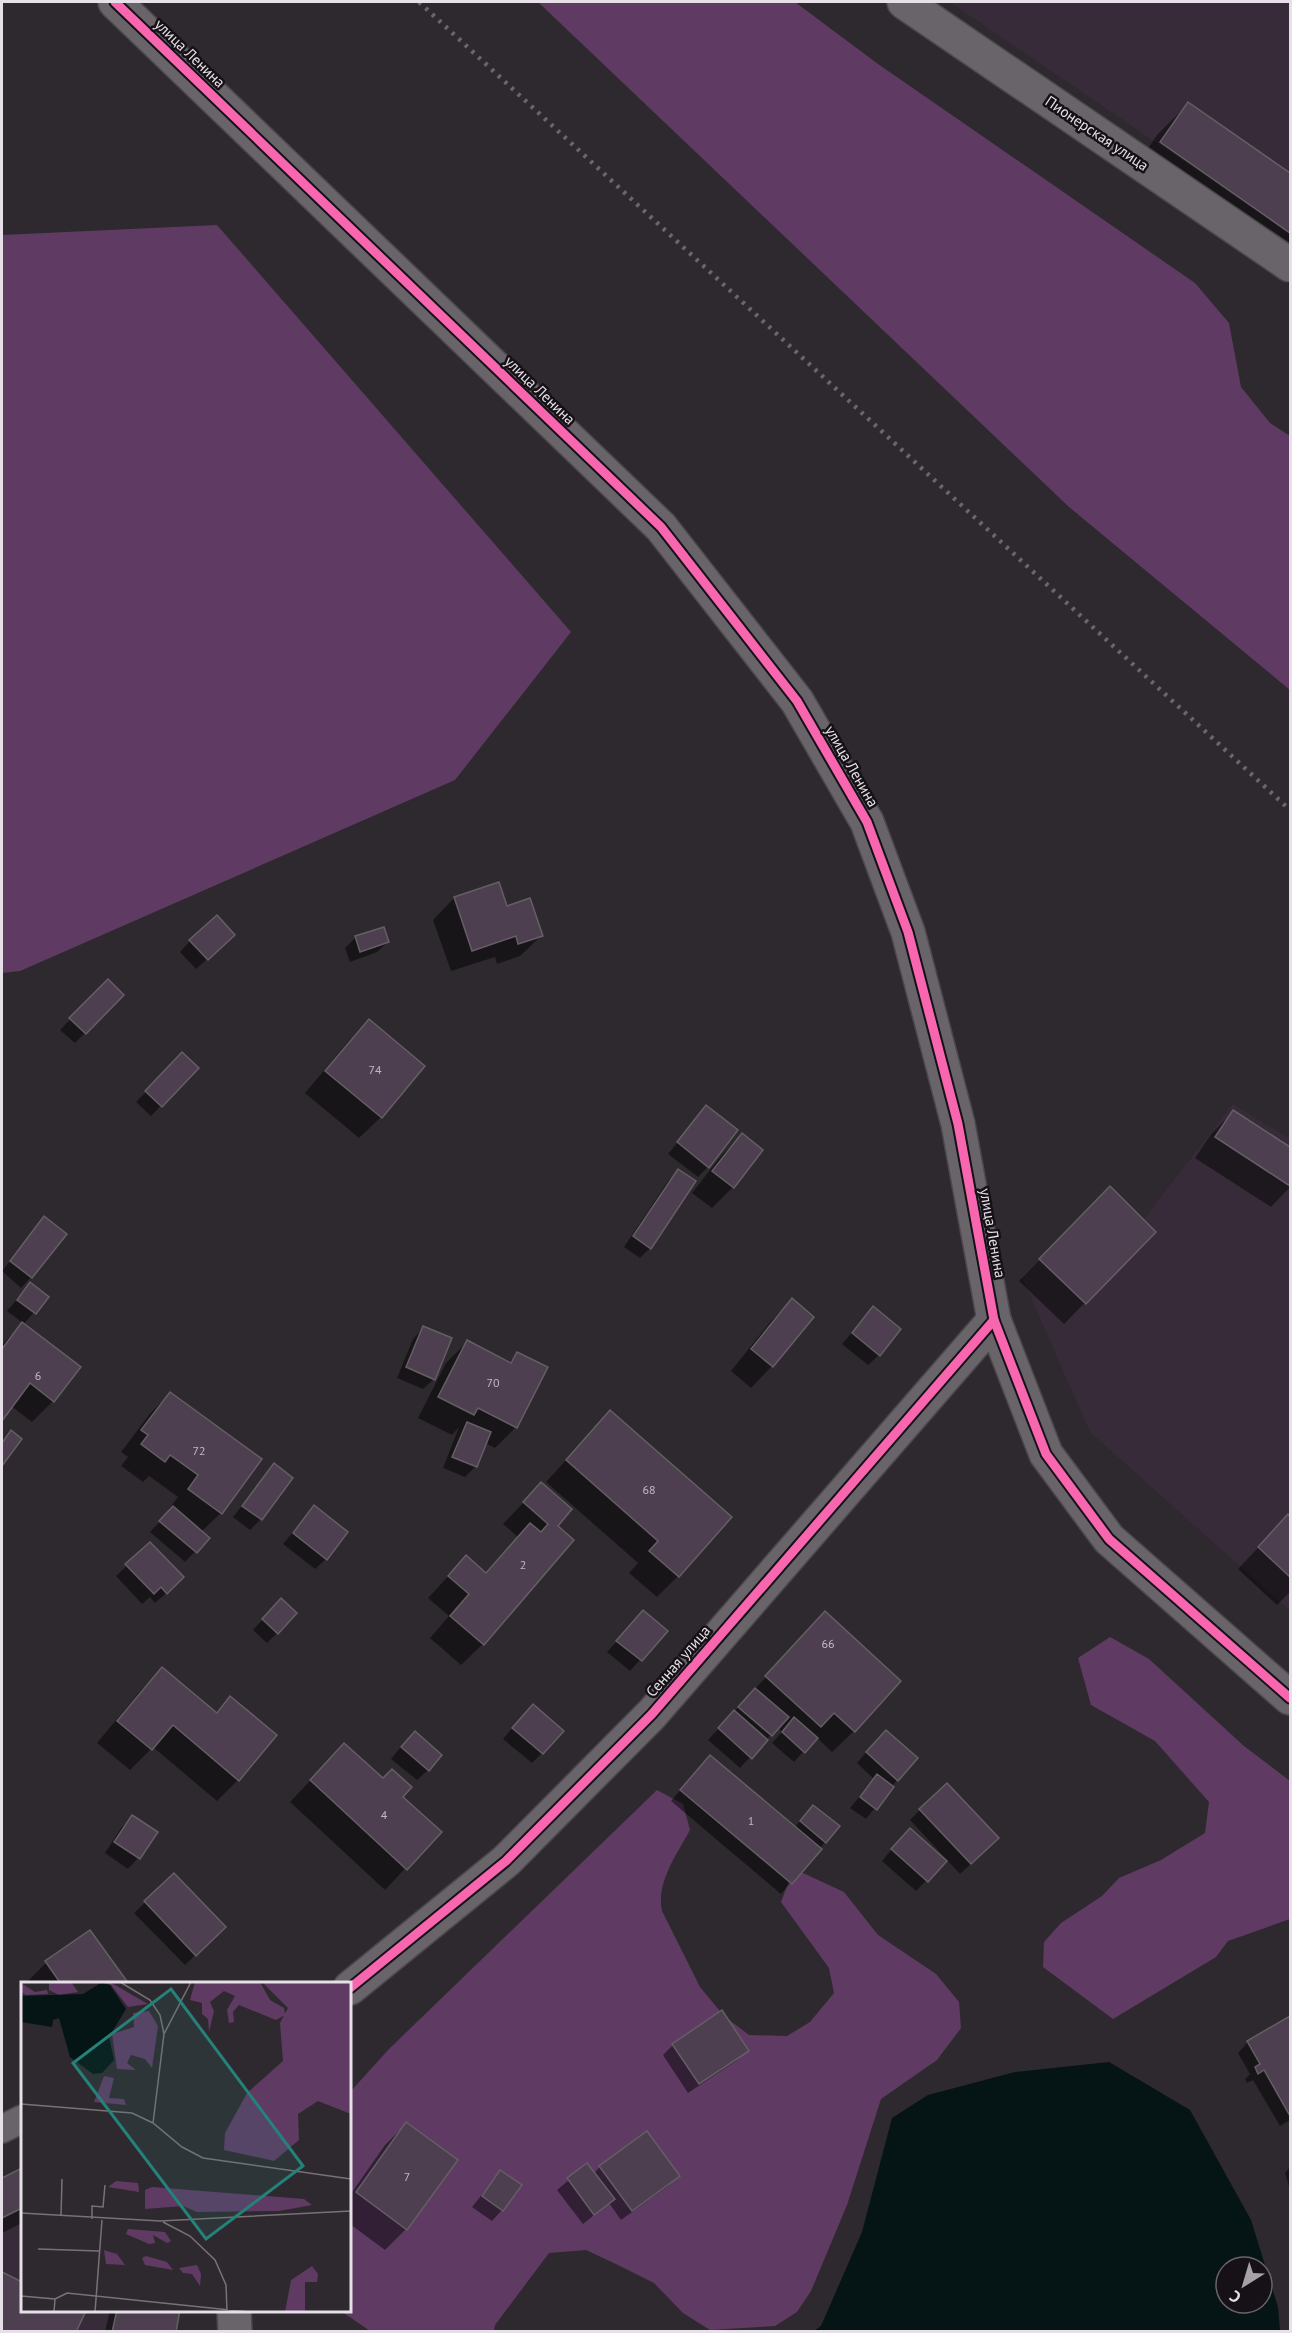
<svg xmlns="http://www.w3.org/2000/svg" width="1292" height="2333" viewBox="0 0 1292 2333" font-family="'PT Sans',sans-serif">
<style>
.built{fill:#382b39}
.green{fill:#5f3b64}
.water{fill:#051414;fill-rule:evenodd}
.shadow{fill:#0007}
.building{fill:#4d3f4f;stroke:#645f64;stroke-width:1.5}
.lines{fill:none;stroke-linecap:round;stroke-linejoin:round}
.lane-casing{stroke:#4c474d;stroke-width:30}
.street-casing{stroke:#4c474d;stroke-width:36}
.lane{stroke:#686469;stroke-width:27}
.street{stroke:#686469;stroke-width:33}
.rail{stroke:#6a676a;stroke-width:4.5;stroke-dasharray:3 6;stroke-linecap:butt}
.cycleway-casing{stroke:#151116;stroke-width:13}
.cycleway{stroke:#f766af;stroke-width:9}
.labels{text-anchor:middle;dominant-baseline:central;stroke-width:5;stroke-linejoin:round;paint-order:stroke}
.number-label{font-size:12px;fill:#c0b8c2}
.street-label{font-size:15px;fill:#e7e0e8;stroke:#151116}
.inset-road{fill:none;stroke:#787278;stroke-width:1.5}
.view{fill:#25817a;fill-opacity:0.15;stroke:#25817a;stroke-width:3}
.inset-edge{fill:none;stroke:#e7e0e8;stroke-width:3}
</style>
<rect width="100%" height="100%" fill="#2e292e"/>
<g class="built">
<polygon points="950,2 1290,2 1290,234"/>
<polygon points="1233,1104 1290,1139 1290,1611 1090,1432 1022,1277 1110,1186 1144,1219"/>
<polygon points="22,2168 22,2310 179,2311 173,2331 2,2331 2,2178"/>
</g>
<g class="green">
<polygon points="538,2 795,2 878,64 1195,283 1229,323 1241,387 1270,423 1290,436 1290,690 1069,507"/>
<polygon points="217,225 571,632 455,780 20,971 2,973 2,235"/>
<polygon points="1110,1637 1149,1659 1244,1746 1290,1781 1290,1919 1228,1941 1216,1957 1113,2019 1043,1967 1044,1942 1061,1923 1102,1896 1119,1878 1161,1860 1205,1833 1209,1802 1155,1741 1091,1705 1078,1658"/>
<path d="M657,1790L683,1804L690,1830C677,1854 656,1882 662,1911L700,1987L724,2016L749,2035L787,2036L810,2022L834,1993L829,1968L781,1902L791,1876L803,1873L844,1892L878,1935L936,1974L959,2002L961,2028L937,2060L881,2099L847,2205L811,2291L797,2312L775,2326L710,2330L683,2313L654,2283L618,2265L586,2250L549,2253L495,2325L494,2331H370L341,2311L350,2310V2092L389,2049Z"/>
</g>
<path class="water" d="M1109,2062L1190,2110L1251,2220L1278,2307L1280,2331H814L821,2326L862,2232L892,2118L928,2095L1015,2072ZM1226,2267H1262V2303H1226Z"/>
<g class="shadow">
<polygon points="1188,104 1290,175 1290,285 1131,174 1157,135"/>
<polygon points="498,884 506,908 542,935 520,956 497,964 495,957 451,971 433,920 454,898"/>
<polygon points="383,928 388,942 377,952 350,962 345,948 355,938"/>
<polygon points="190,941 223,945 196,969 180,952"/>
<polygon points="108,981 122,995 75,1043 60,1030"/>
<polygon points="369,1021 423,1067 381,1117 359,1138 305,1093 348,1042"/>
<polygon points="182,1055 197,1068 151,1116 136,1102"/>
<polygon points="706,1107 708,1167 698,1177 668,1154"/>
<polygon points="1233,1112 1290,1149 1290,1187 1271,1207 1195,1158 1212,1133"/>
<polygon points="742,1135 761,1150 733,1187 712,1208 692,1193 721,1156"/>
<polygon points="679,1171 650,1248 640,1258 624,1247 668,1181"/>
<polygon points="1110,1188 1154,1232 1064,1324 1019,1281"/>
<polygon points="45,1218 31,1277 21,1288 2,1271"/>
<polygon points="30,1284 47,1297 23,1325 53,1401 32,1422 11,1406 2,1418 2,1345 23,1323 7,1311"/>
<polygon points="792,1300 812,1317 772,1366 751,1388 731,1371 771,1321"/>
<polygon points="873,1308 879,1355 868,1365 842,1344"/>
<polygon points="423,1328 434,1379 423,1389 397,1378 413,1339"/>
<polygon points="467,1342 508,1363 518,1354 516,1427 495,1448 485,1443 476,1466 465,1477 443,1468 459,1427 452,1435 418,1418 446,1363"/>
<polygon points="170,1393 221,1513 201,1532 208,1538 185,1562 150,1532 169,1512 168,1510 178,1497 149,1476 143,1482 121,1466 128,1457 121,1452 149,1415"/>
<polygon points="610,1412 678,1576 657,1597 629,1573 638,1563 546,1482"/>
<polygon points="274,1465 291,1478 261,1519 250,1530 233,1517"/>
<polygon points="541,1484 556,1527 483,1644 461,1665 430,1638 449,1616 428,1598 466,1557 484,1574 518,1537 503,1524"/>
<polygon points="314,1507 326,1559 315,1569 283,1544"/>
<polygon points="1288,1516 1290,1519 1290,1592 1277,1605 1238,1569"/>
<polygon points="150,1544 172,1588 155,1603 150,1597 142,1604 116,1576"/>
<polygon points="271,1610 277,1633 267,1643 253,1630"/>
<polygon points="643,1612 666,1631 630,1671 607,1652"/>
<polygon points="825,1613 854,1731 832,1752 816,1737 794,1762 772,1743 782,1732 778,1727 740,1768 708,1740"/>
<polygon points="162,1669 215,1714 230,1698 238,1780 217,1801 153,1747 130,1770 97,1743 141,1690"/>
<polygon points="522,1716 542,1753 532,1763 503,1739"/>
<polygon points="875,1742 897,1780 866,1819 850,1808 874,1779 857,1763"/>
<polygon points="404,1743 428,1770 417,1780 391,1759"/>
<polygon points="344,1745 439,1832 385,1890 290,1802"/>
<polygon points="700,1767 794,1828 813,1807 825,1842 781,1894 671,1801"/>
<polygon points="920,1810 987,1849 960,1874 910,1820"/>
<polygon points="132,1817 155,1832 138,1858 128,1869 105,1853 121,1828"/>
<polygon points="899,1840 946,1860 916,1891 882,1861"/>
<polygon points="174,1875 224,1927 185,1965 134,1913"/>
<polygon points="46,1963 127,1984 25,1984"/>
<polygon points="1290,2018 1290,2120 1280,2126 1253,2080 1247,2083 1245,2079 1250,2074 1238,2053 1248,2042"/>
<polygon points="673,2045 747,2051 736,2061 688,2093 663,2055"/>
<polygon points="406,2124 406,2229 385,2250 350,2224 350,2195 385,2145"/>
<polygon points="587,2165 594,2173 600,2167 678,2176 668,2186 621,2220 609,2203 583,2224 557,2190"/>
<polygon points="1290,2167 1290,2190 1285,2173"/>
<polygon points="22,2170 22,2223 2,2233 2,2179"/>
<polygon points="500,2172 502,2210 492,2221 472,2207"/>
<polygon points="2,2274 22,2284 22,2310 75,2332 2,2332"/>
<polygon points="110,2310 179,2310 174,2332 105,2332"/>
</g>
<g class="building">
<polygon points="1188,102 1290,173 1290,233 1160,142"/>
<polygon points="499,882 507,906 530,898 543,936 518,944 516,936 472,951 454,897"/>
<polygon points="217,915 235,935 208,960 189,940"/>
<polygon points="384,927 389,942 360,952 355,936"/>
<polygon points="108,979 124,995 86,1034 69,1018"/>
<polygon points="369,1019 425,1066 382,1118 325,1071"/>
<polygon points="182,1052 199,1068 162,1107 145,1091"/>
<polygon points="706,1105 738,1130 709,1168 677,1142"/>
<polygon points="1233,1110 1290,1147 1290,1186 1215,1137"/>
<polygon points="742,1133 763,1150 734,1188 712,1171"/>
<polygon points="678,1169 696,1181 651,1249 633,1236"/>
<polygon points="1110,1186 1156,1232 1086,1304 1039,1259"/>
<polygon points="44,1216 67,1234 32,1278 10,1261"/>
<polygon points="30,1282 49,1297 36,1314 17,1300"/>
<polygon points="792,1298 814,1317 773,1367 751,1349"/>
<polygon points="873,1306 901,1329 880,1356 852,1333"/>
<polygon points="22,1322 81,1367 54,1402 30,1383 2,1421 2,1349"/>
<polygon points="423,1326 452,1338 435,1380 406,1367"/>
<polygon points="467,1340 511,1363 517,1352 548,1367 517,1428 478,1408 474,1415 438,1397"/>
<polygon points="170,1392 262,1459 222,1514 188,1489 198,1475 170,1455 165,1462 141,1444 148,1435 141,1430"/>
<polygon points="610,1410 732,1517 679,1577 649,1551 658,1541 566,1460"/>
<polygon points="467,1422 491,1432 477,1467 452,1457"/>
<polygon points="11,1430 22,1439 2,1466 2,1443"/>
<polygon points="274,1463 293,1478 262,1520 242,1506"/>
<polygon points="541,1482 572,1509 558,1526 574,1540 484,1645 450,1616 469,1594 448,1576 466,1555 486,1573 530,1523 541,1532 548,1524 523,1502"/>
<polygon points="314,1505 348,1532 327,1560 293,1533"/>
<polygon points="173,1506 210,1538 197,1553 159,1521"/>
<polygon points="1288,1514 1290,1517 1290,1577 1258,1547"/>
<polygon points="150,1542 184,1577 167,1594 161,1587 154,1594 125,1564"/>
<polygon points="281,1598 297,1613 278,1634 262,1619"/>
<polygon points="643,1610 668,1631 642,1661 616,1641"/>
<polygon points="825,1611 901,1681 855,1732 834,1713 821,1727 765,1676"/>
<polygon points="162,1667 217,1713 230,1696 277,1735 239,1781 173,1725 152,1750 117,1721"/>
<polygon points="755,1688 789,1717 772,1736 738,1707"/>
<polygon points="533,1704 564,1731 543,1754 512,1728"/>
<polygon points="734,1710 768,1740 752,1759 718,1728"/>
<polygon points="794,1717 818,1738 805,1753 782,1732"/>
<polygon points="886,1730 918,1758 898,1781 866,1752"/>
<polygon points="415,1731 442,1755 429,1771 401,1747"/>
<polygon points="344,1743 383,1778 392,1769 412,1787 403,1797 442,1832 407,1870 310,1780"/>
<polygon points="710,1755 822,1849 792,1884 680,1790"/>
<polygon points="877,1774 894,1787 877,1810 860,1797"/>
<polygon points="947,1783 999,1838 971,1864 919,1809"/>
<polygon points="813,1805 840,1826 826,1843 800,1821"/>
<polygon points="132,1815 158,1832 140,1859 114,1842"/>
<polygon points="910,1828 947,1861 928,1882 891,1849"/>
<polygon points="174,1873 226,1927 196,1956 144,1901"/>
<polygon points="90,1930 129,1984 61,1984 45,1961"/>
<polygon points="722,2010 749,2051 699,2084 672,2044"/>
<polygon points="1290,2016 1290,2116 1264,2070 1258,2074 1255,2067 1260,2064 1247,2041"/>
<polygon points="406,2122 458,2160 407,2230 356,2192"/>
<polygon points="647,2131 680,2176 632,2211 599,2166"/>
<polygon points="587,2163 615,2199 594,2215 567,2178"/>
<polygon points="22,2168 22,2208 2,2218 2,2178"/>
<polygon points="500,2170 522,2185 503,2211 482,2196"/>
<polygon points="2,2272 22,2282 22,2310 79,2310 85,2313 76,2332 2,2332"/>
<polygon points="117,2310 180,2310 176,2332 112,2332"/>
</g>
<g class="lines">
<g class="lane-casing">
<polyline id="lane" points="2,2129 22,2119"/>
</g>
<g class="street-casing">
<g id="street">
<polyline points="115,2 661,527 797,701 867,822 908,932 958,1124 994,1320 1046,1454 1109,1539 1290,1698"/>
<polyline points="904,2 1290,265"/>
<polyline points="350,1988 506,1861 652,1714 994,1320"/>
<polyline points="234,2310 235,2332"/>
</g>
</g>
<use href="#lane" class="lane"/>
<use href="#street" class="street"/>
<polyline class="rail" points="419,2 1290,810"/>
<g class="cycleway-casing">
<g id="cycleway">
<polyline points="115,2 661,527 797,701 867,822 908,932 958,1124 994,1320 1046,1454 1109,1539 1290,1698"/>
<polyline points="350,1988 506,1861 652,1714 994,1320"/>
</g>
</g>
<use href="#cycleway" class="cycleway"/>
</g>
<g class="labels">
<g class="number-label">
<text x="375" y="1069">74</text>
<text x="38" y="1375">6</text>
<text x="493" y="1382">70</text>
<text x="199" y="1450">72</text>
<text x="649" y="1489">68</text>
<text x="523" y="1564">2</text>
<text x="828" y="1643">66</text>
<text x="384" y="1814">4</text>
<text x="751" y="1820">1</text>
<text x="407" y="2176">7</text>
</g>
<g class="street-label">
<text transform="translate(190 53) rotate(44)">улица Ленина</text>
<text transform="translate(1097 133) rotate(34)">Пионерская улица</text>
<text transform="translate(540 390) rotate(44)">улица Ленина</text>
<text transform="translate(852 766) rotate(60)">улица Ленина</text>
<text transform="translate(993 1233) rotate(80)">улица Ленина</text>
<text transform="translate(678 1661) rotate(-49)">Сенная улица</text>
</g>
</g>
<g transform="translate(21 1982)">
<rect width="330" height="330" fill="#2e292e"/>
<path d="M28,0H50L57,10L38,13L28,8ZM82,0H89L127,22L107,25L90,3ZM174,0H239L249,18L263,26L264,33L255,38L218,23L212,30L213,40L208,41L206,28L214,14L203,9L189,20L193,29L188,50L187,37L181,32V21L169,18ZM241,0H330V132L297,119L277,132L278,158L253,179L203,168L204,151L226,111L262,79L259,41L267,26ZM0,1L14,10L26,8L27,12L5,13L0,10ZM128,29L137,44L131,86L124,77L110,73L106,81L115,88L96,87L91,52L113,45L112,31ZM83,94L93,96L88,116L103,117L105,123L73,120ZM95,199L117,201L118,210L87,205ZM131,205L283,217L291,223L258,229L176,230L162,224L124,227V208ZM107,247L144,250L150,259L146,261L132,253L134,261L128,262L105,252ZM83,268L96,272L104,283L85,282ZM125,274L146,280L152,288L124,283L121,276ZM176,283L180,292L179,304L171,292L162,291L158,286ZM291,284L297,292L296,300H284V330H264L270,298Z" fill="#5f3b64"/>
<path d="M80,1L89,3L105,27L88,55L93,78L81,91L72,92L49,75L38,36L32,38L31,45L0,40V14L62,12Z" fill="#051414"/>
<path class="inset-road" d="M99,0L129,18L139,33L143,52M0,122L111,131L132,141L161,165L182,176L330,197M132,141L143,52L170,0M0,231L139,239L330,229M40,234L41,197M71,237V224L82,225L84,203M142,240L169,254L194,278L205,303L206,329M17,267L78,269M0,314L34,317L33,330M34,317L46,311L228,330M74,330L81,238"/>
<path class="view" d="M150,7L282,184L185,257L52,81Z"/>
<rect width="330" height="330" class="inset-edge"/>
</g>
<rect width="1292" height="2333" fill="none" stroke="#e7e0e8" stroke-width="6"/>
<g transform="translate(1244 2285) rotate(217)"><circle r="28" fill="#151116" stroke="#69646a" stroke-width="1.5"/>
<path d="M0-4.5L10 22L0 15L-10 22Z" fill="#a6a0a7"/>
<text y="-9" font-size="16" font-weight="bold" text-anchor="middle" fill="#e7e0e8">С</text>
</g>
</svg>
